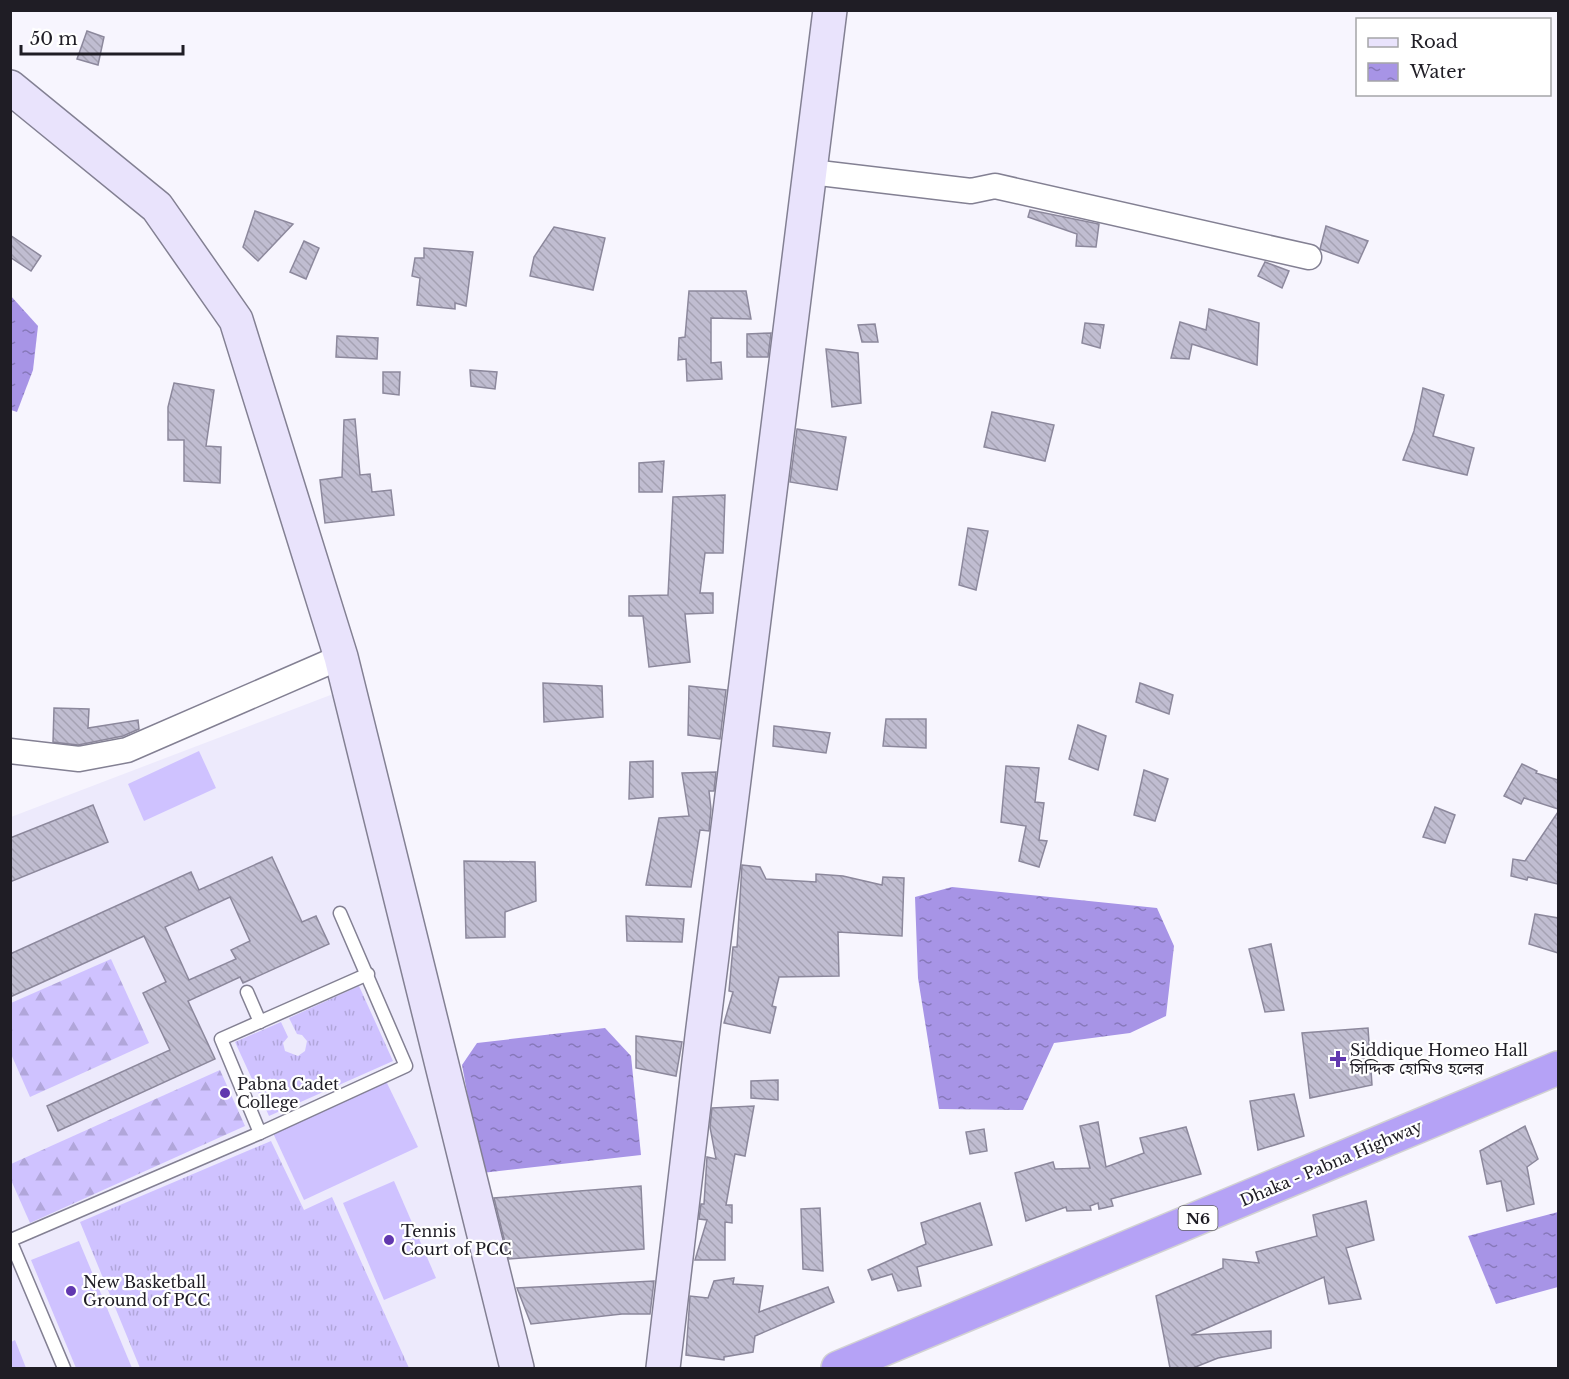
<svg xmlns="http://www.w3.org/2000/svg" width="1569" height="1379" viewBox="0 0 1569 1379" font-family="'Libre Baskerville','Noto Sans Bengali',serif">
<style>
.built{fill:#edeafc}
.grass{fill:url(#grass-tufts)}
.forest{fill:url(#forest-firs)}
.pitch{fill:#cfc2ff}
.water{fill:url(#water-ripples)}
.building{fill:url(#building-back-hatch);stroke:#8c889c;stroke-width:1.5;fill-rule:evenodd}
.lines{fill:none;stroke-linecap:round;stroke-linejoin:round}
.lane-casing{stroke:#838093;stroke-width:15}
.street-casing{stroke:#838093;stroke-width:27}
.secondary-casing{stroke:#838093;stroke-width:36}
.highway-casing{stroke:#d2d2d3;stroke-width:36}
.lane{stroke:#fff;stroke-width:12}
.street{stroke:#fff;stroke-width:24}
.secondary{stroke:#e9e3fc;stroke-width:33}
.highway{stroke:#b5a2f6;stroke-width:33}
.poi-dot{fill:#6138af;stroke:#fff;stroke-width:2}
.labels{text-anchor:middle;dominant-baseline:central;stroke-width:4.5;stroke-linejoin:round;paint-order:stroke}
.shield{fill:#fff;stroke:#626166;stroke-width:1.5}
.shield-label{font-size:15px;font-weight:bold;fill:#1f1d25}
.poi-label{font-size:16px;fill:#1f1d25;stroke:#fff;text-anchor:start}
.street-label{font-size:16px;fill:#1f1d25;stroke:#fff}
</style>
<defs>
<pattern id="grass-tufts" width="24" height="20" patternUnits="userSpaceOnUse" patternTransform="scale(1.5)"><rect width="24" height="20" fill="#cfc2ff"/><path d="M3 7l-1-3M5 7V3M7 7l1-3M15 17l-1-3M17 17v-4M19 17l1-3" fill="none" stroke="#b1a6da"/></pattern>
<pattern id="forest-firs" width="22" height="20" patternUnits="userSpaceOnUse" patternTransform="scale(1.5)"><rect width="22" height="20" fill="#cfc2ff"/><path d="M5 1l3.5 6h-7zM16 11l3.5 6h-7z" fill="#b1a6da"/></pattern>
<pattern id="water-ripples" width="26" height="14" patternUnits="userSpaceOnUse" patternTransform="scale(1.5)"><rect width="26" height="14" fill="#a794e6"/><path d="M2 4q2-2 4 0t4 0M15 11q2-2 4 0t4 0" fill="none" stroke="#8778ba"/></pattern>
<pattern id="building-back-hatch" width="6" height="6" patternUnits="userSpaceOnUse" patternTransform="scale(1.5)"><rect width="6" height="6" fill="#c0bdd1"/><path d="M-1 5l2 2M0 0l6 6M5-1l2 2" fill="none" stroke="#a5a2b3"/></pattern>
</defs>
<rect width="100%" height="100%" fill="#f7f5fe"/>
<polygon class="built" points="341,691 509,1368 11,1368 11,817"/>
<g class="grass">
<polygon points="359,986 393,1061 269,1116 235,1042 281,1022 288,1037 283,1043 285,1051 298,1056 305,1051 307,1041 302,1035 297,1034 289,1018"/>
<polygon points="271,1141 304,1210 332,1197 409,1368 140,1368 80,1222"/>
</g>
<g class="forest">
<polygon points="111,959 149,1043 30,1097 11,1054 11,1003"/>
<polygon points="220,1070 245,1126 30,1223 11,1180 11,1164"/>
</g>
<g class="pitch">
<polygon points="199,751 216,788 144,821 128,784"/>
<polygon points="386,1081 418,1147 304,1200 273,1133"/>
<polygon points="394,1181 436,1278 384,1300 343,1203"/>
<polygon points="79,1241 132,1368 76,1368 31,1260"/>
<polygon points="15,1340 26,1368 11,1368 11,1342"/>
</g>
<g class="water">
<polygon points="10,295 38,326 33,370 17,412 11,410"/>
<polygon points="952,887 1157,908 1174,946 1166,1016 1130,1033 1054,1043 1023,1110 939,1109 918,978 915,897"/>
<polygon points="605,1028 631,1056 641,1155 482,1173 462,1065 477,1043"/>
<polygon points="1558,1212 1558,1287 1496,1304 1468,1236"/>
</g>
<g class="building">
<polygon points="87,31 104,37 98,65 77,59"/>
<polygon points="1030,210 1099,224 1096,247 1076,246 1077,234 1028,217"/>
<polygon points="255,211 293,224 258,261 243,247"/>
<polygon points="1326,226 1368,241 1358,263 1320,249"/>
<polygon points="554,227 605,238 593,290 530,276 534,257"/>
<polygon points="10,235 41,256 31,271 10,257"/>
<polygon points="304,241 319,248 306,279 290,272"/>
<polygon points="424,248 473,252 466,306 455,303 455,309 417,305 420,278 412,276 415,258 424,258"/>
<polygon points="1265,262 1289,271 1282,288 1258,276"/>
<polygon points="689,291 746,291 751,319 711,318 711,363 721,362 722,379 687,381 686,359 678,360 679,338 685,337"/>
<polygon points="1209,309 1259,323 1257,365 1192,344 1189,359 1171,358 1180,322 1206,330"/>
<polygon points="1085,323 1104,325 1100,348 1082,343"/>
<polygon points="875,324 878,342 862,342 858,325"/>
<polygon points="771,333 768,357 747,357 747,334"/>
<polygon points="337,336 378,338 377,359 336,357"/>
<polygon points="826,349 858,353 861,403 832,407"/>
<polygon points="470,370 497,372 495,389 471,386"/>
<polygon points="383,372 400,372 399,395 383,393"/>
<polygon points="174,383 214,390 206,446 221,447 220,483 184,481 184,440 168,440 168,407"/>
<polygon points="1423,388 1444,395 1433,436 1474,448 1467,475 1403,460 1414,431"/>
<polygon points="992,412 1054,425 1045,461 984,447"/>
<polygon points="355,419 360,475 370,474 372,492 391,490 394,515 325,523 320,480 342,477 344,420"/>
<polygon points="797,429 846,437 837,490 790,482"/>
<polygon points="664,461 662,492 639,492 639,463"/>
<polygon points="725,495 723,553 705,553 700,593 713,593 713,613 685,614 690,662 649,667 643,616 629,616 629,596 668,595 673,497"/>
<polygon points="968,528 988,531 976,590 959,585"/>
<polygon points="543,683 602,686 603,717 544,722"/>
<polygon points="1140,683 1173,695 1169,714 1136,702"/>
<polygon points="689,686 726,690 720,739 688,735"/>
<polygon points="54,708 89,709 88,728 138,720 139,729 123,736 78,745 53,742"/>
<polygon points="886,719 926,719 926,748 883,746"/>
<polygon points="1078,725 1106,736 1098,770 1069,759"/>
<polygon points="774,726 830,733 826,753 773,746"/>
<polygon points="653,761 653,797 629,799 630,762"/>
<polygon points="1522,764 1537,771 1536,773 1558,780 1558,809 1524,798 1521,804 1504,796"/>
<polygon points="1006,766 1039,768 1035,802 1044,803 1039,840 1047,841 1039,867 1019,861 1026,826 1001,822"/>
<polygon points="1144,770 1168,779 1155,821 1134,815"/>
<polygon points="716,772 714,791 709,791 711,809 709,831 700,830 691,887 646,885 659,818 689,816 682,773"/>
<polygon points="93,805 108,842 10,882 10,838"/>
<polygon points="1435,807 1455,815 1445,843 1423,837"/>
<polygon points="1558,812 1558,884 1528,877 1527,880 1511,876 1513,859 1525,861"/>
<path d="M272,857L302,922L316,916L329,944L243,983L240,977L188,1001L215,1059L58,1131L47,1106L170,1050L143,993L166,982L144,936L10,997V954L191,872L199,890ZM230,897L250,941L231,950L236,959L189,980L165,927Z"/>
<polygon points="464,861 535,862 536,901 505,912 505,937 466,938"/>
<polygon points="742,865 760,867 766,879 816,882 816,874 843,876 882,885 883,877 904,878 902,936 838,932 839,976 779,977 772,1006 776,1007 770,1033 724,1023 733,992 729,991 733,947 737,947"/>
<polygon points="1535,914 1558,918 1558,953 1529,944"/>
<polygon points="626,916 684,919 682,942 627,941"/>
<polygon points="1271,944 1284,1010 1265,1012 1249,949"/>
<polygon points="1368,1028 1372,1085 1310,1098 1302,1033"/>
<polygon points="636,1036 682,1042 676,1076 636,1068"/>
<polygon points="778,1080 778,1100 751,1098 751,1081"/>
<polygon points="1294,1094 1304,1136 1258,1150 1250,1101"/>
<polygon points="754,1106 745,1156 735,1154 726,1205 732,1205 732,1223 725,1222 725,1260 695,1260 707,1220 699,1219 701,1204 704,1204 707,1157 716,1159 710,1127 712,1108"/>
<polygon points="1098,1122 1106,1167 1144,1153 1140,1138 1186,1127 1201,1174 1111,1199 1113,1206 1099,1209 1098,1203 1090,1206 1091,1210 1067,1211 1066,1207 1026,1221 1015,1173 1053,1162 1055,1169 1090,1168 1080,1126"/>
<polygon points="1525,1126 1538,1159 1527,1167 1534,1204 1507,1211 1501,1181 1487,1184 1480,1151"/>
<polygon points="984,1129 987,1151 970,1154 966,1132"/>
<polygon points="641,1186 644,1249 509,1259 494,1198"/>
<polygon points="1366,1201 1374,1240 1346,1248 1361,1299 1329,1304 1324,1277 1191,1335 1271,1331 1271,1348 1218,1358 1193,1368 1170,1368 1156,1296 1223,1268 1223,1259 1259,1263 1256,1252 1317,1236 1313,1215"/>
<polygon points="980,1203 992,1245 917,1267 921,1286 898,1291 892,1274 872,1280 868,1270 926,1244 921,1223"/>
<polygon points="820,1208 823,1271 803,1269 801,1209"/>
<polygon points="734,1278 733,1284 763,1286 759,1312 828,1287 834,1302 755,1336 753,1352 724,1357 724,1360 686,1355 690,1296 708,1298 714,1281"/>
<polygon points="654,1281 650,1314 622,1314 531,1324 517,1288"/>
</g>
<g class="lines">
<g class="lane-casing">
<g id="lane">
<polyline points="247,992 260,1022"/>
<polyline points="260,1133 221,1039 368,974"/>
<polyline points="10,1240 64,1368"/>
<polyline points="11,1240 260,1133 406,1066 340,913"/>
</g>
</g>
<g class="street-casing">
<g id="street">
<polyline points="811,172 971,191 995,186 1309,257"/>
<polyline points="10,751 79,759 127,750 341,657"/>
</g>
</g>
<g class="secondary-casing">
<g id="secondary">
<polyline points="10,87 157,207 236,320 341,657 517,1368"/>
<polyline points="663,1368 702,1036 830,10"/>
</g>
</g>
<g class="highway-casing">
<polyline id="highway" points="838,1368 1558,1068"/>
</g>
<use href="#lane" class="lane"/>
<use href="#street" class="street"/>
<use href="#secondary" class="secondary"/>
<use href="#highway" class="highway"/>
</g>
<g class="poi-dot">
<path d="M1335 1050h6v6h6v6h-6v6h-6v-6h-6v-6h6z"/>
<circle cx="225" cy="1093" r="6"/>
<circle cx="389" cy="1240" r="6"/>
<circle cx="71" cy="1291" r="6"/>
</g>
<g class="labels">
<rect class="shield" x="1178.5" y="1206" width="39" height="24" rx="4.5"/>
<g class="shield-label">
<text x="1198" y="1218">N6</text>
</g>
<g class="poi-label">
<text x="1350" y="1050">Siddique Homeo Hall<tspan x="1350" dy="18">সিদ্দিক হোমিও হলের</tspan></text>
<text x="237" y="1084">Pabna Cadet<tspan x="237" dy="18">College</tspan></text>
<text x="401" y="1231">Tennis<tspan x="401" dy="18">Court of PCC</tspan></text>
<text x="83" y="1282">New Basketball<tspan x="83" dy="18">Ground of PCC</tspan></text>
</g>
<g class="street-label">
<text transform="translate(1331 1163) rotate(-23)">Dhaka - Pabna Highway</text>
</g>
</g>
<rect width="1569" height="1379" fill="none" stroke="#1f1d25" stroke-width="24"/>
<rect x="1356" y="18" width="195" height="78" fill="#ffffff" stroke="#a5a5a8" stroke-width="1.5"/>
<rect x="1368" y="38" width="30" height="9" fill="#e9e3fc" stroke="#a5a5a8" stroke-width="1.5"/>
<text x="1410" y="48" font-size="18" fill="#1f1d25">Road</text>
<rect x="1368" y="63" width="30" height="18" fill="url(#water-ripples)" stroke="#a5a5a8" stroke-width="1.5"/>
<text x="1410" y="78" font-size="18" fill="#1f1d25">Water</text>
<path d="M21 45v9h162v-9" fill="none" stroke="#1f1d25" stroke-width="3"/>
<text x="30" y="45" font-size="18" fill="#1f1d25" stroke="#ffffff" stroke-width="4.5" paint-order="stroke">50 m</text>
</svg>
